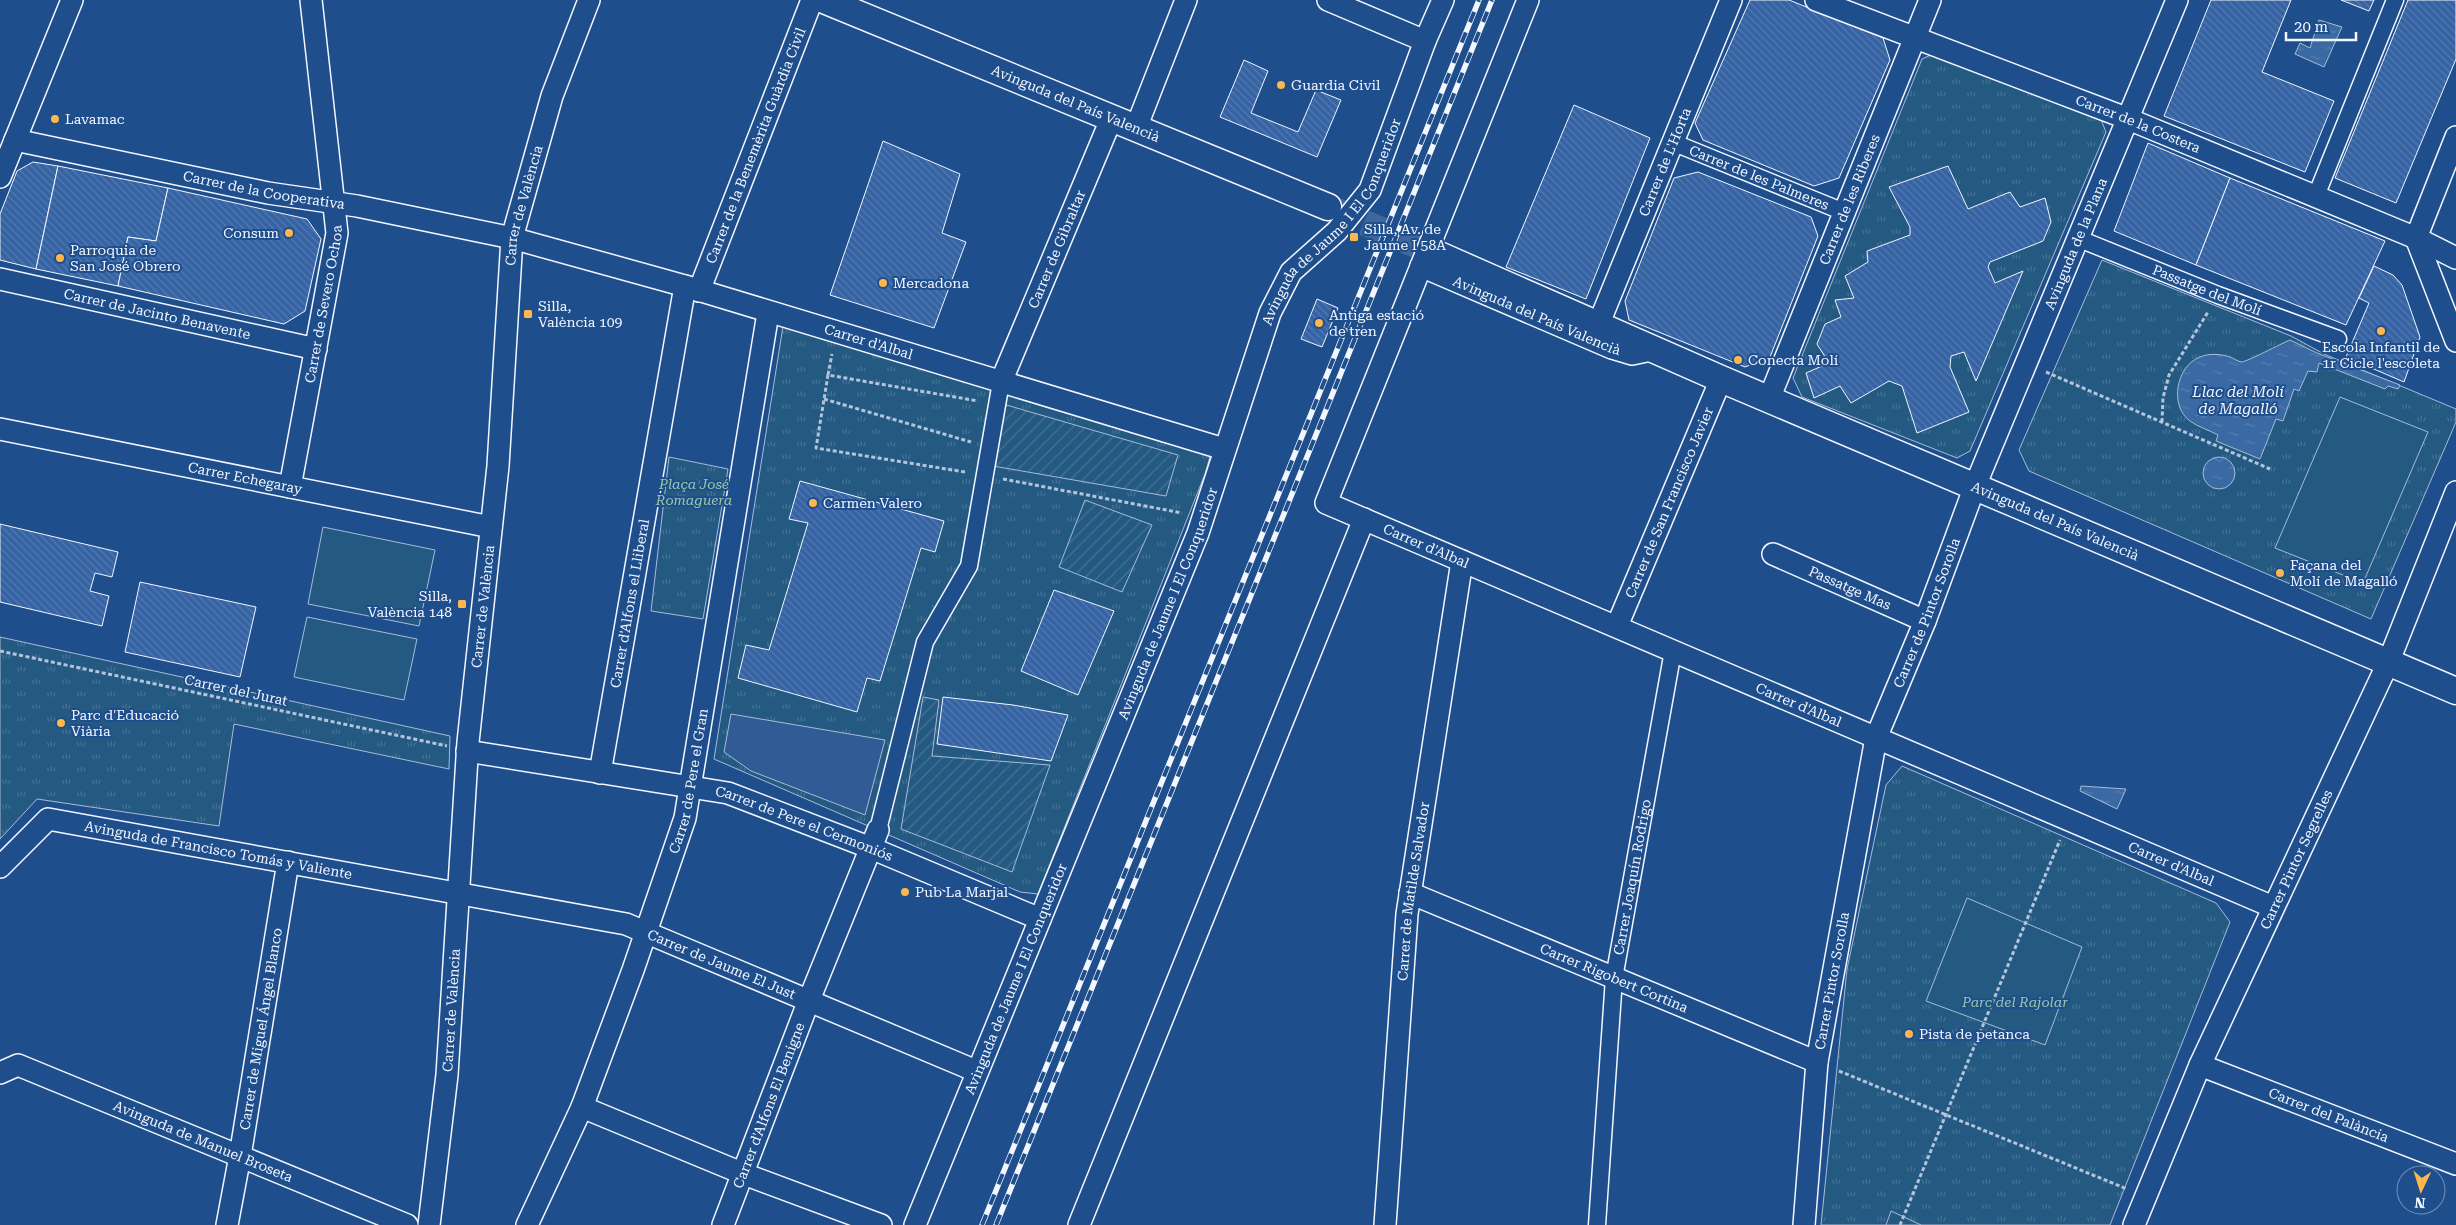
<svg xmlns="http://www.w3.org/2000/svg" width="2456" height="1225" viewBox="0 0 2456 1225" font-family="'Roboto Serif',serif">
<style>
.park{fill:url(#park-tufts);stroke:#a8bbd7}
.garden{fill:url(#garden-furrows);stroke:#a8bbd7}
.pitch{fill:#245a82;stroke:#a8bbd7}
.parking{fill:#305b95;stroke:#a8bbd7}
.water{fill:url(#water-ripples);stroke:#a8bbd7}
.building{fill:url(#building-back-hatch);stroke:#f2f6ff}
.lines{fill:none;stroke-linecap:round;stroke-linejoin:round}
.tertiary-tunnel{stroke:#3f679d;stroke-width:26;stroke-dasharray:26 13;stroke-linecap:butt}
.pedestrian-casing{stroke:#f2f6ff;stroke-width:19}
.minor-casing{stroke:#f2f6ff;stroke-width:24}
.tertiary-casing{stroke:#f2f6ff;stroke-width:29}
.path{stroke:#b3c4dc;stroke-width:3;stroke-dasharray:4 2.5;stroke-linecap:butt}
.pedestrian{stroke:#1f4e8c;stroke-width:16}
.minor{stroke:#1f4e8c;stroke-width:21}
.tertiary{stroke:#1f4e8c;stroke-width:26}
.rail-casing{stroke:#f2f6ff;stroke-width:5.5}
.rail{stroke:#1f4e8c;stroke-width:4;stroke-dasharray:11;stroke-linecap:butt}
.poi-dot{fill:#ffb74d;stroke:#1f4e8c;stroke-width:2}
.labels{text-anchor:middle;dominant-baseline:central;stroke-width:4;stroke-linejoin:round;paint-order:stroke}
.poi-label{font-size:14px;fill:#f2f6ff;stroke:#1f4e8c;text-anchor:start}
.street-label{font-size:14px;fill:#f2f6ff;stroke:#1f4e8c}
.park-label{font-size:14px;font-style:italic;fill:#97c8a6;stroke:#1f4e8c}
.water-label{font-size:15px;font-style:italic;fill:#f2f6ff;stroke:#1f4e8c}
</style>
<defs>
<pattern id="park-tufts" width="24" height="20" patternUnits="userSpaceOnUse" patternTransform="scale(1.25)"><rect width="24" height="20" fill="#245a82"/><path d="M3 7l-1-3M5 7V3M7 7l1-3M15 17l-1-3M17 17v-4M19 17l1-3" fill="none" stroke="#447295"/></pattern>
<pattern id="garden-furrows" width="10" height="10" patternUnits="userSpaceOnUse" patternTransform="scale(1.25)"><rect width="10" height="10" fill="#245a82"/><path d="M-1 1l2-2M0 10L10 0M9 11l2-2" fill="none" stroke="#447295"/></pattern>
<pattern id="water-ripples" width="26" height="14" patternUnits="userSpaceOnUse" patternTransform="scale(1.25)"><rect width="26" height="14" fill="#3b69a3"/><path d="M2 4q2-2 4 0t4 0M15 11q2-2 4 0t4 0" fill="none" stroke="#587fb1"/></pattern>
<pattern id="building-back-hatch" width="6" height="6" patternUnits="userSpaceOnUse" patternTransform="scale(1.25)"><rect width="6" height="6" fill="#3563a3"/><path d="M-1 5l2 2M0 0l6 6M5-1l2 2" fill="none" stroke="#537ab1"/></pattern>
</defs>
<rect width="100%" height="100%" fill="#1f4e8c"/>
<g class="park">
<polygon points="1939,51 2100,117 2106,132 1970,451 1957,458 1802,397 1793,378 1922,59"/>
<polygon points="2102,260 2291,336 2324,354 2456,409 2456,422 2371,619 2029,471 2019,450"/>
<polygon points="784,320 1211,453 1205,474 1038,894 1020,892 714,759"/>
<polygon points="669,457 728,469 703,619 651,611"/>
<polygon points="0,637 450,736 449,769 234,724 219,826 37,799 0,839"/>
<polygon points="1902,766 2216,903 2230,922 2110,1225 1821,1225 1847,969 1886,785"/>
</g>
<g class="garden">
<polygon points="1003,404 1178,455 1166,496 993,466"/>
<polygon points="1085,500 1152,525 1122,592 1059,567"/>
<polygon points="923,697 939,700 932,756 1050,765 1012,872 901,829"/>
</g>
<g class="pitch">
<polygon points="2340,397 2428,432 2363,583 2275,548"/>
<polygon points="323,527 435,550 419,626 308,604"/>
<polygon points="307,617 417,639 404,700 294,677"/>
<polygon points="1967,898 2082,947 2045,1045 1926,1001"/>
<polygon points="1891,1211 1921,1225 1886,1225"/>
</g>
<polygon class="parking" points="731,714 885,740 865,815 751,771 724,752"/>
<g class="water">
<polygon points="2319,20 2342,27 2324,67 2295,54 2300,43 2310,48"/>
<path d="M2290,340L2317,353L2400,385L2398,389L2388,386L2385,389L2319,363L2317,372L2308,371L2299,391L2294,389L2283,421L2276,419L2260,459L2216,441L2218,435C2209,430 2198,427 2190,421C2169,406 2176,366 2200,357C2209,353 2221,354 2230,357C2233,358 2237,361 2241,362C2247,362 2282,343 2290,340Z"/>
<circle cx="2219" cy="473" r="16"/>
<polygon points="2081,786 2126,789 2117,809 2080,791"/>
</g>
<g class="building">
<polygon points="1750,0 1789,0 1883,38 1890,60 1839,178 1814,186 1703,140 1695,123"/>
<polygon points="2211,0 2291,0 2262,72 2334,101 2305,172 2164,116"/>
<polygon points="2341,0 2374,0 2369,11"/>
<polygon points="2408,0 2456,0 2456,59 2396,203 2335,178"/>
<polygon points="1244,60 1268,71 1251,113 1298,132 1316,90 1341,100 1317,157 1220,117"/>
<polygon points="1574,105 1650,138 1586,299 1506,267"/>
<polygon points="883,141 960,174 942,233 966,242 934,328 830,295"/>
<polygon points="2148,143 2230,178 2196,265 2114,231"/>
<polygon points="33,162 58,166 36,269 0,260 0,214 17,171"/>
<polygon points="58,166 168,188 156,241 128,237 118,286 36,269"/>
<polygon points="1948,166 1968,209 2010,192 2020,207 2045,198 2051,222 2043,241 1990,262 1988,267 1995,283 2023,271 1976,381 1964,352 1951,356 1950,367 1969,412 1917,433 1902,386 1889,381 1851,403 1840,386 1814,398 1806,373 1829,363 1817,344 1825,324 1841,317 1835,300 1854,298 1845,276 1868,262 1867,251 1910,235 1910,227 1889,187"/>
<polygon points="1698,172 1811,217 1818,236 1770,357 1745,367 1629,320 1625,301 1674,178"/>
<polygon points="2230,178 2385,241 2346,325 2196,265"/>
<polygon points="168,188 307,219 321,239 305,311 284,324 118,286 128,237 156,241"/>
<polygon points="2374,266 2393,275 2402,285 2420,337 2404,382 2346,357 2369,303 2359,298"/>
<polygon points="1317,299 1338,308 1322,347 1301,339"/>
<polygon points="800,481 944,521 935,552 921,548 880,681 867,678 857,712 738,678 746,645 769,650 808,523 789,519"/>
<polygon points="0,524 118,552 112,577 95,573 90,591 109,596 102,626 0,602"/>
<polygon points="140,582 256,607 240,677 125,652"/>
<polygon points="1054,590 1114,611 1078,695 1021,671"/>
<polygon points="943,697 1013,705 1068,715 1051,761 937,744"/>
</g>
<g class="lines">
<polyline class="tertiary-tunnel" points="1328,207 1439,255"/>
<g class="pedestrian-casing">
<g id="pedestrian">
<path id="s1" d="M1672,142L1844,212"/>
<polyline points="2316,196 2395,0"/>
<path id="s2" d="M2077,238L2218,295L2338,339"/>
<polyline points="878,830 925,642 969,566 1001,382"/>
<path id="s3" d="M1597,1225L1614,978L1673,651"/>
</g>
</g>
<g class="minor-casing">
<g id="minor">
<polyline points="1328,0 1425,41"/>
<path id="s4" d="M1528,0L1326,503L2273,907"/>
<path id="s5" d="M1816,0L2126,118L2416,238L2456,258"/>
<polyline points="1136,128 1186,0"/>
<polyline points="2456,137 2416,238 2456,341"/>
<path id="s6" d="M15,140L268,193L357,206L512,238L685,286L1224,449"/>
<polyline points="0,177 72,0"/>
<path id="s7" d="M1421,266L1612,348L1632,354L1656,349"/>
<path id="s8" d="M0,279L316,349"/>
<path id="s9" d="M699,291L812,0"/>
<path id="s10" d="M1599,323L1731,0"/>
<path id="s11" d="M1001,382L1112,117"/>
<path id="s12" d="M1769,399L1930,0"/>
<path id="s13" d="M0,429L491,527"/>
<path id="s14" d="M290,487L337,233L311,0"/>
<path id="s15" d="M1773,554L1925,621"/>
<path id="s16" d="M1617,626L1721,379"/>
<path id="s17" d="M467,751L728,793L871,848L1040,919"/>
<path id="s18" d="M600,773L685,286"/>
<path id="s19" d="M0,867L48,819L626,924L976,1071"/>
<path id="s20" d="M1410,893L1817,1062"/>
<path id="s21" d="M2200,1065L2456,1164"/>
<path id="s22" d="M0,1073L18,1065L407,1225"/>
<polyline points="582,1107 744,1174 881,1225"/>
<path id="s23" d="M227,1225L240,1156L288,862"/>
<path id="s24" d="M429,1225L447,1075L468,742L498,466L512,238L552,96L589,0"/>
<path id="s25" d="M527,1225L582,1107L633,970L685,818L768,313"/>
<path id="s26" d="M723,1225L809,1000L878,830"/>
<path id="s27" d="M915,1225L1198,533L1270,313L1291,272L1337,231L1370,190L1425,41L1443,0"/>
<polyline points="1079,1225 1364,519"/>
<path id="s28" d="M1385,1225L1407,914L1462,561"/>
<path id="s29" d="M1804,1225L1817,1062L1876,738L1925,621L1975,486L2177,0"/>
<path id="s30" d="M2134,1225L2200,1065L2388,663L2456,492"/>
</g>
</g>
<g class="tertiary-casing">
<g id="tertiary">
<path id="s31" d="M824,0L1328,207"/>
<path id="s32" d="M1439,255L1721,379L2456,691"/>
</g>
</g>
<g class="path">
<polyline points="2046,372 2270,469"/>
<polyline points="828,375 832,354"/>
<polyline points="824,399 971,442"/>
<polyline points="2162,422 2163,398 2169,375 2208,312"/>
<polyline points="965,472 816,448 828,375 978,401"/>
<polyline points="1003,479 1182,513"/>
<polyline points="0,651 447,746"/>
<polyline points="1839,1071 2127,1189"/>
<polyline points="1900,1225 2060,840"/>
</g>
<use href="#pedestrian" class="pedestrian"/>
<use href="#minor" class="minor"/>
<use href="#tertiary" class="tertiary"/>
<g class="rail-casing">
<g id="rail">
<polyline points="982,1225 1479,0"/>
<polyline points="996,1225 1492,0"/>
</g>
</g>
<use href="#rail" class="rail"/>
</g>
<g class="poi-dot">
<circle cx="1281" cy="85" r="5"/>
<circle cx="55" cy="119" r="5"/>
<circle cx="289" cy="233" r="5"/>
<rect x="1349" y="232" width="10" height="10" rx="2.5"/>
<circle cx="60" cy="258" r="5"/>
<circle cx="883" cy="283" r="5"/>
<rect x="523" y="309" width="10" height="10" rx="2.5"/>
<circle cx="1319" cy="323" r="5"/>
<circle cx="2381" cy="331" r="5"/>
<circle cx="1738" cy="360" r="5"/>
<circle cx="813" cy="503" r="5"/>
<circle cx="2280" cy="573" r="5"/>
<rect x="457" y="599" width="10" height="10" rx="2.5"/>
<circle cx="61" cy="723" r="5"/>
<circle cx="905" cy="892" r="5"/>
<circle cx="1909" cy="1034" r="5"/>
</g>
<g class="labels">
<g class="poi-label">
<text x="1291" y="85">Guardia Civil</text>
<text x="65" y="119">Lavamac</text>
<text x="1364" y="229">Silla, Av. de<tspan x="1364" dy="16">Jaume I 58A</tspan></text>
<text x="279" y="233" text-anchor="end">Consum</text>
<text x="70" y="250">Parroquia de<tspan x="70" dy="16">San José Obrero</tspan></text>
<text x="893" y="283">Mercadona</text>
<text x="538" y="306">Silla,<tspan x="538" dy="16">València 109</tspan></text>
<text x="1329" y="315">Antiga estació<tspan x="1329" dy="16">de tren</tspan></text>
<text x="2381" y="347" text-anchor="middle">Escola Infantil de<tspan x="2381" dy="16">1r Cicle l'escoleta</tspan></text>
<text x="1748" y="360">Conecta Molí</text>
<text x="823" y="503">Carmen Valero</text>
<text x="2290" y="565">Façana del<tspan x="2290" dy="16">Molí de Magalló</tspan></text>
<text x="452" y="596" text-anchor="end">Silla,<tspan x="452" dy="16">València 148</tspan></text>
<text x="71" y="715">Parc d'Educació<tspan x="71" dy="16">Viària</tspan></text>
<text x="915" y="892">Pub La Marjal</text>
<text x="1919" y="1034">Pista de petanca</text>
</g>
<g class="street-label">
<text stroke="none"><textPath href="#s31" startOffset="272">Avinguda del País Valencià</textPath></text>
<text stroke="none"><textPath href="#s5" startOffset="345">Carrer de la Costera</textPath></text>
<text stroke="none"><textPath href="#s9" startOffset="156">Carrer de la Benemèrita Guàrdia Civil</textPath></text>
<text stroke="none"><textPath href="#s10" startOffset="174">Carrer de L'Horta</textPath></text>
<text stroke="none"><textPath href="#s1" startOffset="94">Carrer de les Palmeres</textPath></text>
<text stroke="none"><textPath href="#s6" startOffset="254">Carrer de la Cooperativa</textPath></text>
<text stroke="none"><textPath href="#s12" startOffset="215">Carrer de les Riberes</textPath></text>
<text stroke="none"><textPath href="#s24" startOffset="1025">Carrer de València</textPath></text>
<text stroke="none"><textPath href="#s27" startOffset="1091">Avinguda de Jaume I El Conqueridor</textPath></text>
<text stroke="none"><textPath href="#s29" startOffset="1026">Avinguda de la Plana</textPath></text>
<text stroke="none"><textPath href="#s11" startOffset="144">Carrer de Gibraltar</textPath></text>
<text stroke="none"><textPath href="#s2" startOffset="140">Passatge del Molí</textPath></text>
<text stroke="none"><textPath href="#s14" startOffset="186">Carrer de Severo Ochoa</textPath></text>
<text stroke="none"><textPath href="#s8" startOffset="161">Carrer de Jacinto Benavente</textPath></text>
<text stroke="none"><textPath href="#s7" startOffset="126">Avinguda del País Valencià</textPath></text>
<text stroke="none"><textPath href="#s6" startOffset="878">Carrer d'Albal</textPath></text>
<text stroke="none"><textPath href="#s13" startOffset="250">Carrer Echegaray</textPath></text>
<text stroke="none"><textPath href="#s16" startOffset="134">Carrer de San Francisco Javier</textPath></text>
<text stroke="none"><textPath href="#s32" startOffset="671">Avinguda del País Valencià</textPath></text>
<text stroke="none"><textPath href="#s4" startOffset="651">Carrer d'Albal</textPath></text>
<text stroke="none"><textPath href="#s15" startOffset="84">Passatge Mas</textPath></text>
<text stroke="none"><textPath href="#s18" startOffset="172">Carrer d'Alfons el Lliberal</textPath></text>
<text stroke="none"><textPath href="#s27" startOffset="671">Avinguda de Jaume I El Conqueridor</textPath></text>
<text stroke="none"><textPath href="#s24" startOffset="621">Carrer de València</textPath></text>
<text stroke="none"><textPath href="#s29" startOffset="628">Carrer de Pintor Sorolla</textPath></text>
<text transform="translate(236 690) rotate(12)">Carrer del Jurat</text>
<text stroke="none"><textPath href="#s4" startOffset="1056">Carrer d'Albal</textPath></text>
<text stroke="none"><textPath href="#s25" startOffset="474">Carrer de Pere el Gran</textPath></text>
<text stroke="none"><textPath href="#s17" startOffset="346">Carrer de Pere el Cermoniós</textPath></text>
<text stroke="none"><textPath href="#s19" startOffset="241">Avinguda de Francisco Tomás y Valiente</textPath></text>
<text stroke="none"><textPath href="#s30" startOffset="400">Carrer Pintor Segrelles</textPath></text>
<text stroke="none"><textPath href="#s4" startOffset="1461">Carrer d'Albal</textPath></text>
<text stroke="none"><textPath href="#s3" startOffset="350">Carrer Joaquín Rodrigo</textPath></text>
<text stroke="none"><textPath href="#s28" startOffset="335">Carrer de Matilde Salvador</textPath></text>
<text stroke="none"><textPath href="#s19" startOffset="759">Carrer de Jaume El Just</textPath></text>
<text stroke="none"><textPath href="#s27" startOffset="266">Avinguda de Jaume I El Conqueridor</textPath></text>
<text stroke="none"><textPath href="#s20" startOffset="221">Carrer Rigobert Cortina</textPath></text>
<text stroke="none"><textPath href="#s29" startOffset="246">Carrer Pintor Sorolla</textPath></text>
<text stroke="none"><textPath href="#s24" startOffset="216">Carrer de València</textPath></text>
<text stroke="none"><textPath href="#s23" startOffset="199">Carrer de Miguel Ángel Blanco</textPath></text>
<text stroke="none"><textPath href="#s26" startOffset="128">Carrer d'Alfons El Benigne</textPath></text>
<text stroke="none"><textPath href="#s21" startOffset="138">Carrer del Palància</textPath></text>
<text stroke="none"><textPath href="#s22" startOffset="220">Avinguda de Manuel Broseta</textPath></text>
</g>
<g class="park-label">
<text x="694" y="484">Plaça José<tspan x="694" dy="16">Romaguera</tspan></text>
<text x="2015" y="1002">Parc del Rajolar</text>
</g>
<g class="water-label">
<text x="2238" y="392">Llac del Molí<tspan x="2238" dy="17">de Magalló</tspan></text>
</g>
</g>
<g transform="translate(2421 1190) rotate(184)"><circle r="24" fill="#1f4e8c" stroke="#7391ba"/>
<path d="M0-4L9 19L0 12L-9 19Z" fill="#ffb74d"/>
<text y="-8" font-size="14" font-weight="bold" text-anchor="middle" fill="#f2f6ff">N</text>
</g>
<path d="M2286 32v8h70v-8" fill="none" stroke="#f2f6ff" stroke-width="2.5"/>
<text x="2294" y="32" font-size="15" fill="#f2f6ff" stroke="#1f4e8c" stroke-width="4" paint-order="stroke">20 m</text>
</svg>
